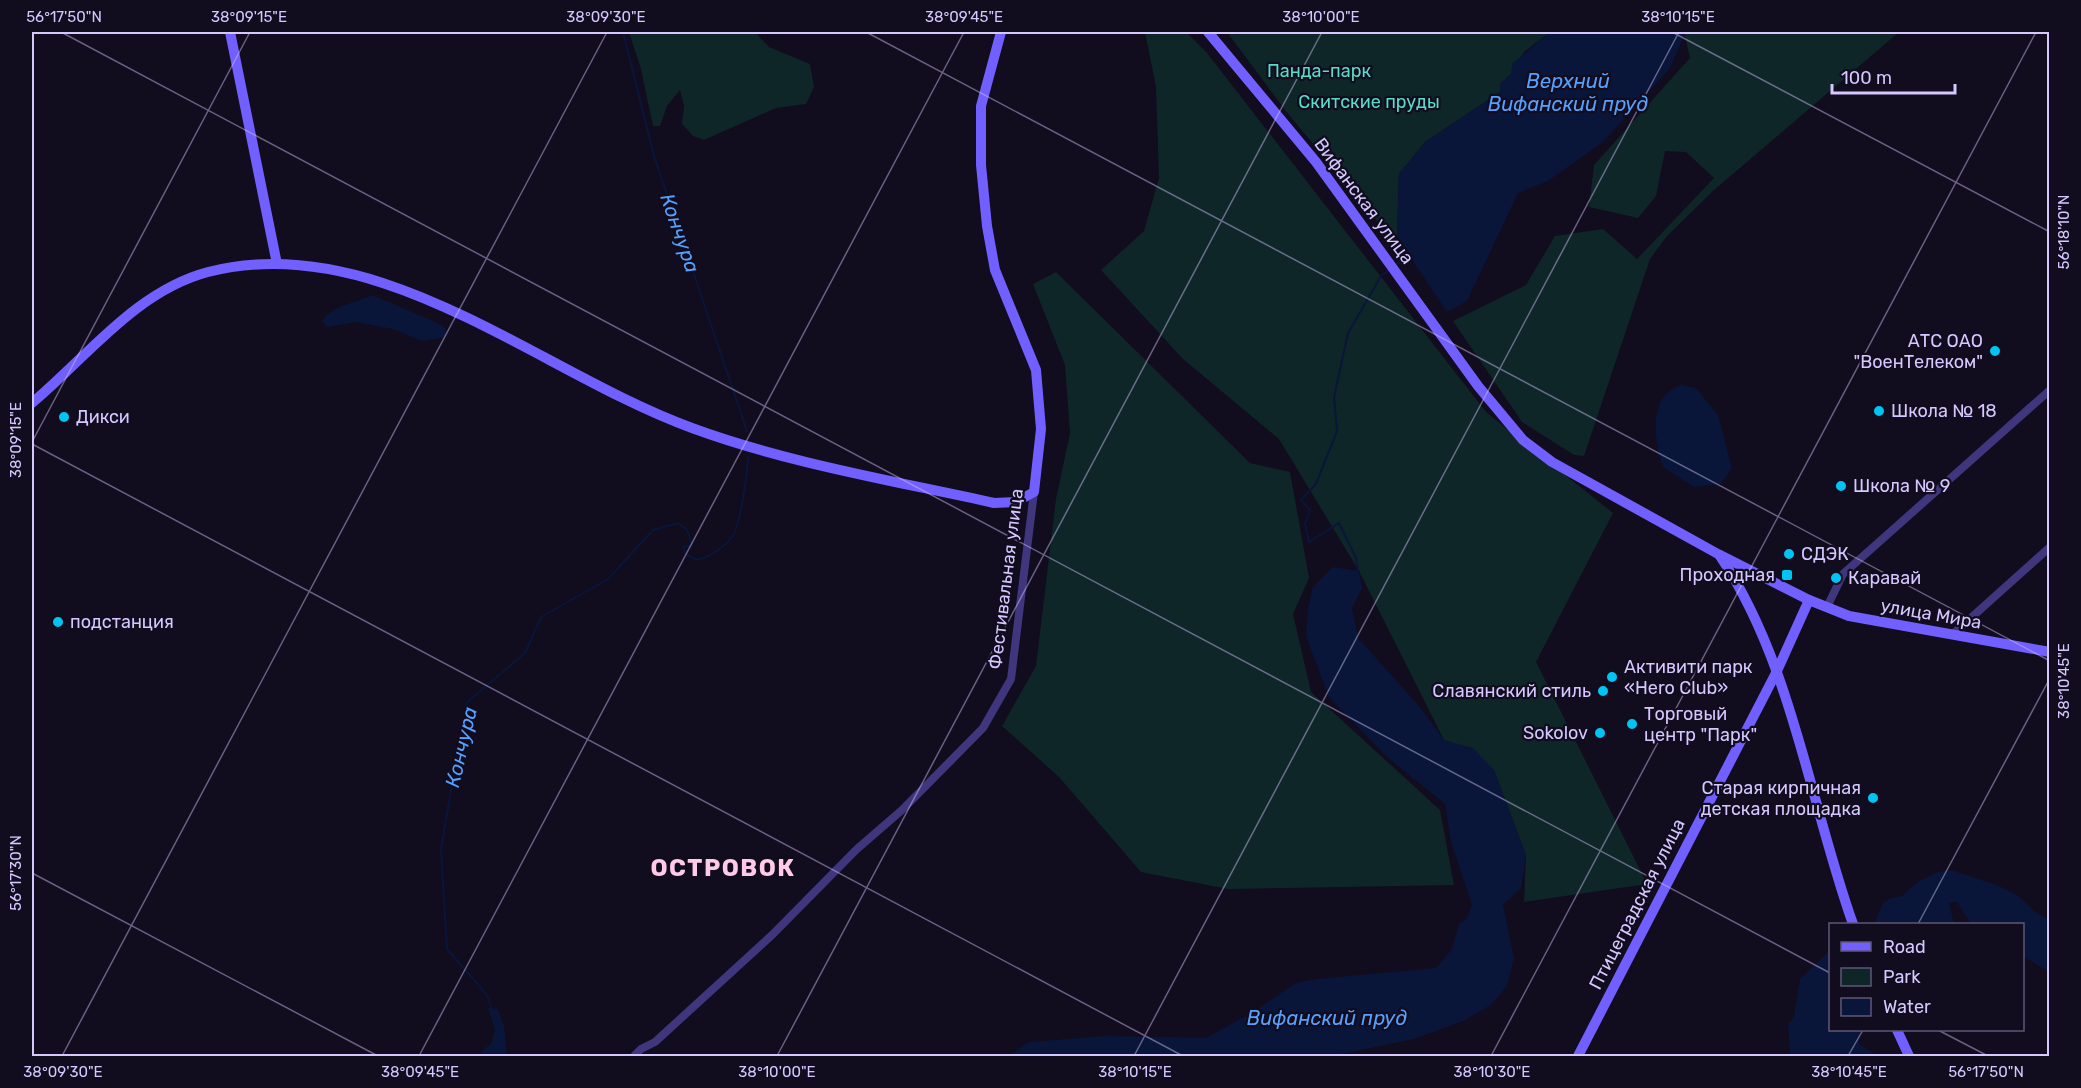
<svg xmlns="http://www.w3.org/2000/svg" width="2081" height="1088" viewBox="0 0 2081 1088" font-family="Rubik,sans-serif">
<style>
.green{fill:#0f2628}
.water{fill:#09163a}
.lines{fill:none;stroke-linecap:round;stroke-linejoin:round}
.stream{stroke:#09163a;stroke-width:2}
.street{stroke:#40367d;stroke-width:8}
.secondary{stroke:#725fff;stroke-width:10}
.ticks{fill:none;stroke:#d4c8ff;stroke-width:1.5;stroke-opacity:0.45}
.poi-dot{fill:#00c4f3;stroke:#110c1e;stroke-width:2}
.labels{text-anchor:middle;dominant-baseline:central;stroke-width:4.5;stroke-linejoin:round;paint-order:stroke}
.park-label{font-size:18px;fill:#55dec9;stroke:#110c1e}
.street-label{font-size:18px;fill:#d4c8ff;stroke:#110c1e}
.poi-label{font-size:18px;fill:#d4c8ff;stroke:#110c1e;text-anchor:start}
.water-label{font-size:20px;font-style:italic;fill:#56a1ff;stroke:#110c1e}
.district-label{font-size:24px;font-weight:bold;letter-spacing:1.5px;fill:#ffcae7;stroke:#110c1e}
.neatline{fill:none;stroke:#d4c8ff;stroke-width:2}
.ticks-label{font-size:15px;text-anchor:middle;fill:#d4c8ff}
</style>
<rect width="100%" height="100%" fill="#110c1e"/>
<g class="green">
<polygon points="629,32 755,32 769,47 810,64 814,87 806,104 776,108 704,140 693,136 682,124 684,106 680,90 667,106 660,126 653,126 641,69"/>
<polygon points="1145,32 1186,32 1207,53 1486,412 1613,513 1536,662 1647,884 1524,902 1526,855 1494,770 1444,740 1359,571 1279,439 1183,359 1101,270 1144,231 1159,178 1156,87"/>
<polygon points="1227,32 1550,32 1524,52 1511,74 1500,84 1500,92 1425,142 1399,174 1397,237 1391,238 1285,110"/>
<polygon points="1684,32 1899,32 1713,191 1667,236 1650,259 1584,456 1574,455 1522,422 1453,321 1526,285 1555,236 1603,229 1637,259 1714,178 1686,152 1665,151 1656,196 1638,218 1589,207 1594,165 1690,58"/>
<polygon points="1056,272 1250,463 1290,472 1309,578 1293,614 1311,692 1440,810 1454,885 1228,889 1141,872 1059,777 1002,726 1036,666 1056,499 1070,433 1065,365 1033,284"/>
</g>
<g class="water">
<polygon points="1550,32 1683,32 1684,36 1670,68 1603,142 1548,181 1518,193 1467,301 1447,312 1397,237 1399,174 1425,142 1500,92 1500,84 1511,74 1512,64"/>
<path d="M372,295L438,323L445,328L446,337L422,341L393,329L355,322L328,327L322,322C329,306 357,303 372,295Z"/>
<path d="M1682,385L1696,388L1718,415L1732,468L1721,484L1694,487L1663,467C1654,440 1647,395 1682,385Z"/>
<polygon points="1333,567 1359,571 1362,588 1352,608 1358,638 1420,707 1444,740 1473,748 1494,770 1526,855 1521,888 1503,905 1514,958 1507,986 1491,1005 1463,1021 1414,1039 1333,1056 1008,1056 1029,1042 1107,1036 1206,1038 1253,1012 1296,983 1317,979 1436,968 1452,949 1459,924 1467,918 1472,905 1451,842 1445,804 1387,757 1329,697 1306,636 1308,609 1313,587"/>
<path d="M1952,870C1972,878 1997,883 2015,894C2029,903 2032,913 2049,919V972L2023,956L2022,924H1971L1957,902L1949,903L1954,924H1874L1883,903L1889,899L1902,896L1916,883L1938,872Z"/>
<polygon points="1828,952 1830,952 1830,1030 1860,1030 1859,1044 1878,1056 1792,1056 1790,1053 1788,1024 1794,1017 1800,979"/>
<polygon points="488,1008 498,1009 504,1026 507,1056 482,1056 481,1051 491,1044 495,1029"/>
</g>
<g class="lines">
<g class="stream">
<polyline points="623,32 654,156 747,431"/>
<polyline points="1396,265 1410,254"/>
<polyline points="1358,572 1356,558 1339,523 1309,542 1305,523 1310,510 1301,500 1316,484 1337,431 1334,397 1348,333 1381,276 1389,270"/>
<path d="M492,1011L487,995L447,949L441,849L466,703L525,653L541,617L608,579L653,530L678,523L687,530L692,545L684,547L685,553C695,561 700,561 710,555C719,550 727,545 732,537C741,524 747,474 748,457"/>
</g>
<g class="street">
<polyline points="1827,607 1843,574 2050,390"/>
<polyline points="1953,634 2050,547"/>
<polyline points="634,1056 641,1049 655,1042 772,935 857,849 902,810 983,728 1011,679 1034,492"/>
</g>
<g class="secondary">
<polyline points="230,32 277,264"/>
<polyline points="1208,32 1316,162 1478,386 1523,440 1552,462 1718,554 1809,600 1849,616 2050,652"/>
<path d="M32,403C87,357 136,291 208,272C379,228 540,373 692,428C787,463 895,481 994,503L1016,502L1034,492L1041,429L1036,370L995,270L987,226L981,165V106L1001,32"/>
<path d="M1720,556C1792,663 1810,804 1853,924"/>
<polyline points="1897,1030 1909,1056"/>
<polyline points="1578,1056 1777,671 1809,600"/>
</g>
</g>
<path class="ticks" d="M61,32L1830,973M866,32L2050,661M1672,32L2050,232M32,442L250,32M32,444L1183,1056M32,873L378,1056M1918,924L2050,678M1938,1030L1988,1056M62,1056L607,32M419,1056L964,32M777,1056L1322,32M1134,1056L1679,32M1491,1056L2036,32M1848,1056L1863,1030"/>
<g class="poi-dot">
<circle cx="1995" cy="351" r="6"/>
<circle cx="1879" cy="411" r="6"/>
<circle cx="64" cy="417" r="6"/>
<circle cx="1841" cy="486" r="6"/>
<circle cx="1789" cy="554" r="6"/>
<rect x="1781" y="569" width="12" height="12" rx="3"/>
<circle cx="1836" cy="578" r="6"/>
<circle cx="58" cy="622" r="6"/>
<circle cx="1612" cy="677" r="6"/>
<circle cx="1603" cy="691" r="6"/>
<circle cx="1632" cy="724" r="6"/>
<circle cx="1600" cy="733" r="6"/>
<circle cx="1873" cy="798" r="6"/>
</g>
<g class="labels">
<g class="park-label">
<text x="1319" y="71">Панда-парк</text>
<text x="1369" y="102">Скитские пруды</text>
</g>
<g class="street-label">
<text transform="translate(1364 201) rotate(53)">Вифанская улица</text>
<text transform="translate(1006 579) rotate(-83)">Фестивальная улица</text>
<text transform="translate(1931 614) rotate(10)">улица Мира</text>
<text transform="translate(1637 904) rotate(-63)">Птицеградская улица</text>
</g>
<g class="poi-label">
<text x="1983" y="341" text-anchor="end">АТС ОАО<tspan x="1983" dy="21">"ВоенТелеком"</tspan></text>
<text x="1891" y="411">Школа № 18</text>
<text x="76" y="417">Дикси</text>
<text x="1853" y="486">Школа № 9</text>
<text x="1801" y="554">СДЭК</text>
<text x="1775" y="575" text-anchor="end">Проходная</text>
<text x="1848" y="578">Каравай</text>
<text x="70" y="622">подстанция</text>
<text x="1624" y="667">Активити парк<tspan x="1624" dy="21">«Hero Club»</tspan></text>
<text x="1591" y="691" text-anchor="end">Славянский стиль</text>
<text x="1644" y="714">Торговый<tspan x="1644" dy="21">центр "Парк"</tspan></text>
<text x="1588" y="733" text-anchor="end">Sokolov</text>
<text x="1861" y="788" text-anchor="end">Старая кирпичная<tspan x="1861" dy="21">детская площадка</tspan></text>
</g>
<g class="water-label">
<text x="1568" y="81">Верхний<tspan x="1568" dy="23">Вифанский пруд</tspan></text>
<text transform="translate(680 233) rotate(71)">Кончура</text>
<text transform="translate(461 747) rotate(-77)">Кончура</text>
<text x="1327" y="1018">Вифанский пруд</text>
</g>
<g class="district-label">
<text x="723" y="868">ОСТРОВОК</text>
</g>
</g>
<rect width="2081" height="1088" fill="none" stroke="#110c1e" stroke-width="66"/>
<rect x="1829" y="923" width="195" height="108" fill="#110c1e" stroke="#5f5778" stroke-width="1.5"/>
<rect x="1841" y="942" width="30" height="9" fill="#725fff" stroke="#5f5778" stroke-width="1.5"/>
<text x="1883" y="953" font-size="18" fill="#d4c8ff">Road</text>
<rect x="1841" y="968" width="30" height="18" fill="#0f2628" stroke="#5f5778" stroke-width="1.5"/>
<text x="1883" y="983" font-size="18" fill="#d4c8ff">Park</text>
<rect x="1841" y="998" width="30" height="18" fill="#09163a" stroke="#5f5778" stroke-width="1.5"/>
<text x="1883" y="1013" font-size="18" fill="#d4c8ff">Water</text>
<path d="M1832 84v9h123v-9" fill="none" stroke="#d4c8ff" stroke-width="3"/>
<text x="1841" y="84" font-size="18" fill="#d4c8ff" stroke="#110c1e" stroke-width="4.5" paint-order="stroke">100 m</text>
<rect x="33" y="33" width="2015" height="1022" class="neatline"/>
<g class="ticks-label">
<text x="64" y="22">56°17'50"N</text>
<text x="249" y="22">38°09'15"E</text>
<text x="606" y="22">38°09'30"E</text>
<text x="964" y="22">38°09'45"E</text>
<text x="1321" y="22">38°10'00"E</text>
<text x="1678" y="22">38°10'15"E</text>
<text transform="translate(2064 232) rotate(-90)" y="5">56°18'10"N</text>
<text transform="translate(16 440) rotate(-90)" y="5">38°09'15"E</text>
<text transform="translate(2064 681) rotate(-90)" y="5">38°10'45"E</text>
<text transform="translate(16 873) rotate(-90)" y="5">56°17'30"N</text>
<text x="63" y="1077">38°09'30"E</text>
<text x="420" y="1077">38°09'45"E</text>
<text x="777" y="1077">38°10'00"E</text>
<text x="1135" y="1077">38°10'15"E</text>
<text x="1492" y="1077">38°10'30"E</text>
<text x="1849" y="1077">38°10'45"E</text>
<text x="1986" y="1077">56°17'50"N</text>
</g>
</svg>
